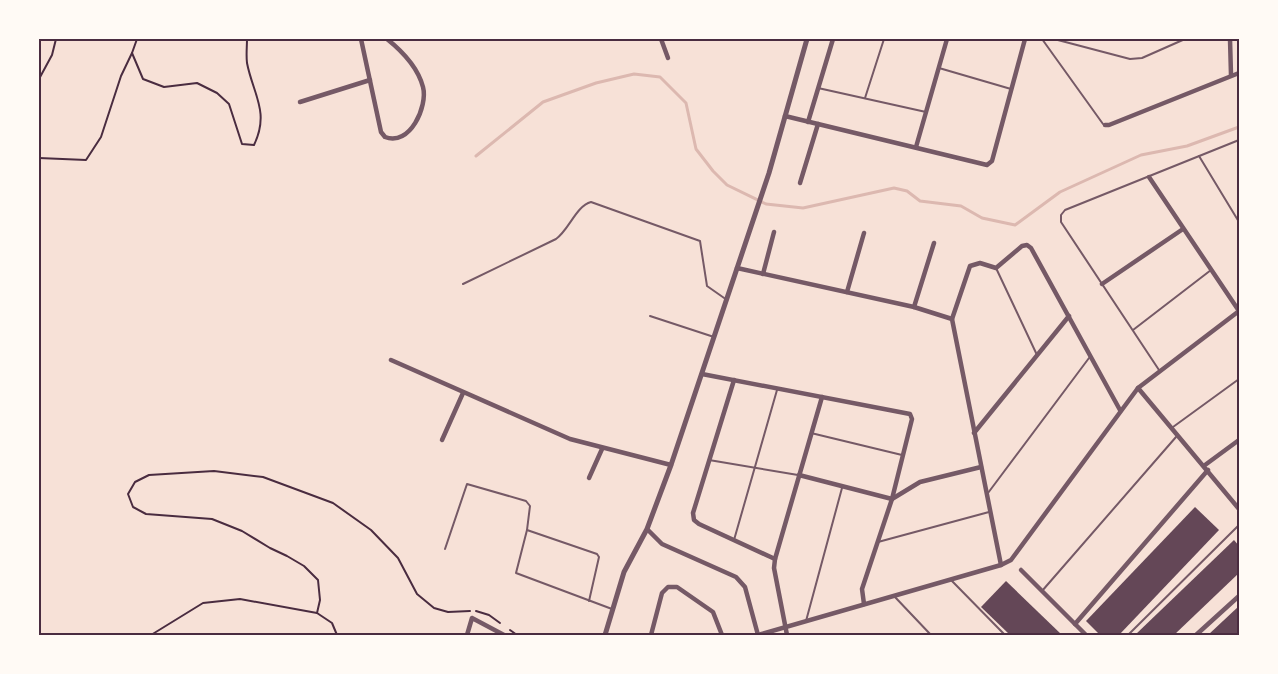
<svg xmlns="http://www.w3.org/2000/svg" width="1278" height="674" viewBox="0 0 1278 674" font-family="'Work Sans',sans-serif">
<style>
.lines{fill:none;stroke-linecap:round;stroke-linejoin:round}
.stream{stroke:#dcb8b0;stroke-width:3}
.building{fill:#644757}
.path{stroke:#4a2c40;stroke-width:2}
.service{stroke:#755966;stroke-width:2}
.minor{stroke:#755966;stroke-width:4.5}
.tertiary{stroke:#755966;stroke-width:5}
.neatline{fill:none;stroke:#4a2c40;stroke-width:2}
</style>
<rect width="100%" height="100%" fill="#f7e1d7"/>
<g class="lines">
<polyline class="stream" points="476,156 543,102 596,83 634,74 660,77 686,103 696,149 713,171 727,185 766,204 803,208 894,188 907,191 920,201 961,206 982,218 1015,225 1060,192 1141,155 1187,146 1239,127"/>
</g>
<g class="building">
<polygon points="1195,507 1219,530 1119,635 1100,635 1086,621"/>
<polygon points="1234,540 1239,546 1239,573 1174,635 1135,635"/>
<polygon points="1006,581 1062,635 1010,635 981,607"/>
<polygon points="1239,606 1239,635 1208,635"/>
</g>
<g class="lines">
<g class="path">
<path d="M137,39L132,53L143,79L164,87L197,83L217,93L229,104L242,144L254,145C270,112 253,94 247,63C246,55 247,47 247,39"/>
<polyline points="39,79 52,55 56,39"/>
<polyline points="39,158 86,160 101,137 121,76 132,53"/>
<polyline points="476,611 489,615 500,623"/>
<polyline points="317,613 320,600 318,580 304,566 287,556 270,548 242,531 212,519 146,514 133,507 128,494 135,482 149,475 214,471 263,477 333,503 371,530 398,558 417,594 434,608 448,612 470,611"/>
<polyline points="510,630 517,635"/>
<polyline points="151,635 203,603 240,599 317,613 332,623 337,635"/>
</g>
<g class="service">
<polyline points="1042,39 1103,124"/>
<polyline points="1054,39 1130,59 1142,58 1185,39"/>
<polyline points="939,68 1011,89"/>
<polyline points="818,88 926,112"/>
<polyline points="865,98 884,39"/>
<polyline points="1199,156 1239,222"/>
<polyline points="996,268 1037,355"/>
<path d="M463,284L556,239C569,230 576,206 591,202L700,241L707,286L727,300"/>
<polyline points="650,316 714,337"/>
<polyline points="1133,330 1211,270"/>
<polyline points="1159,370 1061,222 1061,215 1065,210 1239,140"/>
<polyline points="1173,427 1239,379"/>
<polyline points="811,433 902,455"/>
<polyline points="709,460 798,475"/>
<polyline points="988,493 1089,358"/>
<polyline points="527,530 597,554 599,557 589,601"/>
<polyline points="734,540 777,390"/>
<polyline points="878,542 989,512"/>
<polyline points="445,549 467,484 526,501 530,506 527,530 516,573 612,609"/>
<polyline points="951,580 1005,635"/>
<polyline points="1042,591 1176,437"/>
<polyline points="894,596 931,635"/>
<polyline points="806,621 842,488"/>
<polyline points="1128,635 1239,525"/>
</g>
<g class="minor">
<path d="M361,39L381,132L385,137C410,147 428,106 423,87C418,68 402,51 387,39"/>
<polyline points="661,39 668,58"/>
<polyline points="1230,39 1231,75"/>
<polyline points="300,102 370,80"/>
<polyline points="785,116 987,165 992,161 1025,39"/>
<polyline points="808,122 833,39"/>
<polyline points="1105,125 1109,125 1239,73"/>
<polyline points="916,147 947,39"/>
<polyline points="1149,177 1239,311"/>
<polyline points="800,183 818,124"/>
<polyline points="737,268 914,307 952,319"/>
<polyline points="763,274 774,232"/>
<polyline points="1102,284 1183,229"/>
<polyline points="847,292 864,233"/>
<polyline points="914,307 934,243"/>
<polyline points="391,360 570,439 671,465"/>
<polyline points="702,374 910,414 912,419 892,499 862,589 864,604"/>
<polyline points="734,380 693,513 694,520 699,524 775,559"/>
<polyline points="1138,388 1239,509"/>
<polyline points="974,433 1069,316"/>
<polyline points="442,440 463,393"/>
<polyline points="1205,465 1239,440"/>
<polyline points="799,475 892,499"/>
<polyline points="589,478 602,449"/>
<polyline points="892,499 920,482 981,467"/>
<polyline points="647,529 662,544 736,577 745,587 758,635"/>
<polyline points="1001,565 952,319 970,266 980,263 996,268 1022,246 1027,245 1031,248 1120,410"/>
<polyline points="1021,570 1086,635"/>
<polyline points="1075,624 1208,470"/>
<polyline points="467,635 472,618 504,635"/>
<polyline points="651,635 662,593 668,587 677,587 713,612 722,635"/>
<polyline points="758,635 1001,565 1011,560 1138,388 1239,311"/>
<polyline points="787,635 774,568 775,559 822,397"/>
<polyline points="1196,635 1239,596"/>
</g>
<polyline class="tertiary" points="605,635 624,572 647,529 671,465 769,173 807,39"/>
</g>
<rect width="1278" height="674" fill="none" stroke="#fffaf5" stroke-width="81"/>
<rect x="40" y="40" width="1198" height="594" class="neatline"/>
</svg>
